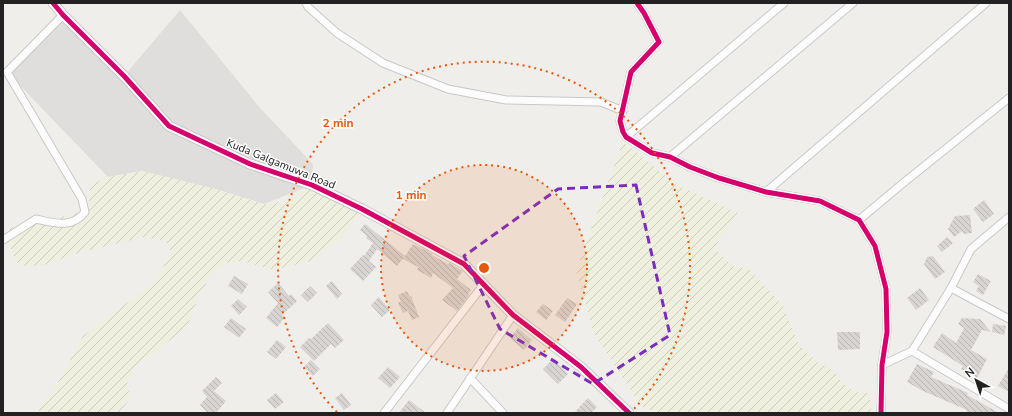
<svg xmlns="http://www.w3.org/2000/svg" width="1012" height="416" viewBox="0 0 1012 416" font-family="'Nunito Sans',sans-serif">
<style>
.residential{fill:#dfdedc}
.farmland{fill:url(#farmland-furrows)}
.building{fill:url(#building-back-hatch)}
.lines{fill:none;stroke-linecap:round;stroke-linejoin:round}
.minor-casing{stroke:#c9c8c7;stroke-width:9}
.tertiary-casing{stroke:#c9c8c7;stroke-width:11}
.minor{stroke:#fdfcfc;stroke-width:7}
.tertiary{stroke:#fdfcfc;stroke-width:9}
.cycleway-casing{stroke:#fff;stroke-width:8}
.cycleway{stroke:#d6006c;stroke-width:5}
.marked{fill:none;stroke:#7b2cbf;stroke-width:3;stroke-dasharray:8 5;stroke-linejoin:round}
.ring{fill:none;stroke:#e8590c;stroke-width:2;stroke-dasharray:2 4}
.labels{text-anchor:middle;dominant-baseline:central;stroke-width:3;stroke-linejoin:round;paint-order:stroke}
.street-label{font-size:11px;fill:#222;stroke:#fff}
.centre{fill:#e8590c;stroke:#fff;stroke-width:2}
.ring-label{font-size:12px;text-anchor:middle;font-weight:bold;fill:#e8590c;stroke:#fff;stroke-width:3;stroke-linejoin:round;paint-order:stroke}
</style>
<defs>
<pattern id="farmland-furrows" width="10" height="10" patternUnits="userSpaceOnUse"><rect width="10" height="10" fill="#efefdf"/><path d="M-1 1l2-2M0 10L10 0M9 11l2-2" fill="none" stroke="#cdcdbf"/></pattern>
<pattern id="building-back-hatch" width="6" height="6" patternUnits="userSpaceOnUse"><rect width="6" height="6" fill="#d7d4d2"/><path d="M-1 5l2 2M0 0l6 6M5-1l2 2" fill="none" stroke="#b8b6b4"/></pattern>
</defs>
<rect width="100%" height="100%" fill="#f0eeeb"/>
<polygon class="residential" points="180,10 260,108 313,164 312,185 264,204 219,190 142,171 108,177 7,72 63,15 124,76"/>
<g class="farmland">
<polygon points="623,141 675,184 738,213 714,248 734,267 748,268 783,306 799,345 819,363 834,370 842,383 855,392 869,393 872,413 660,413 642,407 594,334 576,271"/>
<polygon points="142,171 219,190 264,204 288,201 312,185 362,209 342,238 311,261 273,270 243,261 226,263 210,277 198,298 187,327 139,364 127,383 130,399 119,413 39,413 39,408 57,384 83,336 156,281 171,252 166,241 144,237 78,253 44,265 19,266 5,237 11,228 34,216 57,218 82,212 89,205 90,185 108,177"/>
</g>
<g class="building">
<polygon points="984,200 994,214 983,222 973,209"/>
<polygon points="970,215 972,233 964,234 962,231 954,237 948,229 955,216"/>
<polygon points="365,224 405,256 397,266 377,249 369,261 376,267 363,281 350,269 363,255 364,256 373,243 366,238 367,236 360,230"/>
<polygon points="947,237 953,243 942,252 937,246"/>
<polygon points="413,244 433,254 432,255 448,264 449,263 463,271 457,279 471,290 468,294 469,295 457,311 442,300 453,288 433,273 431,278 417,270 418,267 403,259"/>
<polygon points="933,256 945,272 935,279 924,264 927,257"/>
<polygon points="978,274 991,281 983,295 976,291 979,286 973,282"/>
<polygon points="234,276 248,284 242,294 228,286"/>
<polygon points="332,281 342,294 337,299 326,286"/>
<polygon points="278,283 289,296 291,294 297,301 282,315 285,317 277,327 266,318 278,303 268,292"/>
<polygon points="310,286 317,293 308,302 301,295"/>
<polygon points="920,288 929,300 916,310 907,298"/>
<polygon points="407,291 410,297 411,296 419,317 412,320 408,311 403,313 398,303 401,301 398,295"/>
<polygon points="379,297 390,310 382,317 371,305"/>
<polygon points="567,298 577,304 565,322 555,315"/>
<polygon points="238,299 247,307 239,315 231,306"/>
<polygon points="543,304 553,311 546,320 536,312"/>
<polygon points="231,318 246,329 239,338 224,327"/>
<polygon points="962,318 980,319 991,332 982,330 971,350 987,359 977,378 961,369 963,366 933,347 942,333 956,343 964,328 958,324"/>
<polygon points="328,323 344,340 335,348 331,344 314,361 300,347 309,338 311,339"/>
<polygon points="993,324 1006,326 1004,335 992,332"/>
<polygon points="518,328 532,340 524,350 510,338"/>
<polygon points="837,332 860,332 860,349 838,350"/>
<polygon points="277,340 286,347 276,359 267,352"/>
<polygon points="553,359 568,374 558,384 543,369"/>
<polygon points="311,360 320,369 313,376 304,367"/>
<polygon points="917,364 934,372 931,377 968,393 967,395 999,413 965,413 967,410 923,391 907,382"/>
<polygon points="388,367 400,377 390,388 378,378"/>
<polygon points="1009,368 1009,392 998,386"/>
<polygon points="216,377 222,383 214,391 226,401 216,413 208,413 200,405 207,397 202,391"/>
<polygon points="276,393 284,402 275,409 267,400"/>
<polygon points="342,393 351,405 344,410 335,398"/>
<polygon points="588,398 597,407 591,413 574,413"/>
<polygon points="409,400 426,413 399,413"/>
</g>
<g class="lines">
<g class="minor-casing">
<g id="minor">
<polyline points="306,3 308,7 337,33 383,63 448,89 506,100 601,102 623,111"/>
<polyline points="637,3 644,13 659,42 631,72 620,121 623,132 626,137 652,153 670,157 690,167 719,178 766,192 820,201 859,220 875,246 886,289 887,332 882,365 881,413"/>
<polyline points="626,137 784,3"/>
<polyline points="670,157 853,3"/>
<polyline points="766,192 986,3"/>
<polyline points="859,220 902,184 1009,98"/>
<path d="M3,240L36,219C54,223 72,229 85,212L82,199L7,72L63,15"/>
<polyline points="951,288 1009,319"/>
<polyline points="912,351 1009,409"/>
<polyline points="882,365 912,351 951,288 971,249 1009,217"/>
<polyline points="470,378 503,413"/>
<polyline points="384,413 484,284"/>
<polyline points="447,413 513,315"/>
</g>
</g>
<g class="tertiary-casing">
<polyline id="tertiary" points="53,3 63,15 124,76 169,126 250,164 312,185 362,209 464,264 513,315 581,367 629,413"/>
</g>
<use href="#minor" class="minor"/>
<use href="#tertiary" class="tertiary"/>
<g class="cycleway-casing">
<g id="cycleway">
<polyline points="53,3 63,15 124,76 169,126 250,164 312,185 362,209 464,264 513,315 581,367 629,413"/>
<polyline points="637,3 644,13 659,42 631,72 620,121 623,132 626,137 652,153 670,157 690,167 719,178 766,192 820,201 859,220 875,246 886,289 887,332 882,365 881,413"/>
</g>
</g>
<use href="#cycleway" class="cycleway"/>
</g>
<path class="marked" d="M636,185L670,335L593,384L500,329L464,256L558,189Z"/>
<circle cx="484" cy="268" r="103" fill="#e8590c" fill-opacity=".12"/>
<g class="ring">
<circle cx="484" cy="268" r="103"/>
<path d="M337 412A206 206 0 1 1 631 412"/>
</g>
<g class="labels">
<g class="street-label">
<text transform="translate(281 164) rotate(22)">Kuda Galgamuwa Road</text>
</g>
</g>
<circle cx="484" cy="268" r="6" class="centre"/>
<g class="ring-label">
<text x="338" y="127">2 min</text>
<text x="411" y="199">1 min</text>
</g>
<rect width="1012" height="416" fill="none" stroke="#222222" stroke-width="8"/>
<g transform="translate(976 380) rotate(320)" stroke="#ffffff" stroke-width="3" paint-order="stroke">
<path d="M0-3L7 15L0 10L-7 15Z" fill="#222222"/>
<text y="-6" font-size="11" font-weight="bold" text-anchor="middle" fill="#222222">N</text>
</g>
</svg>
